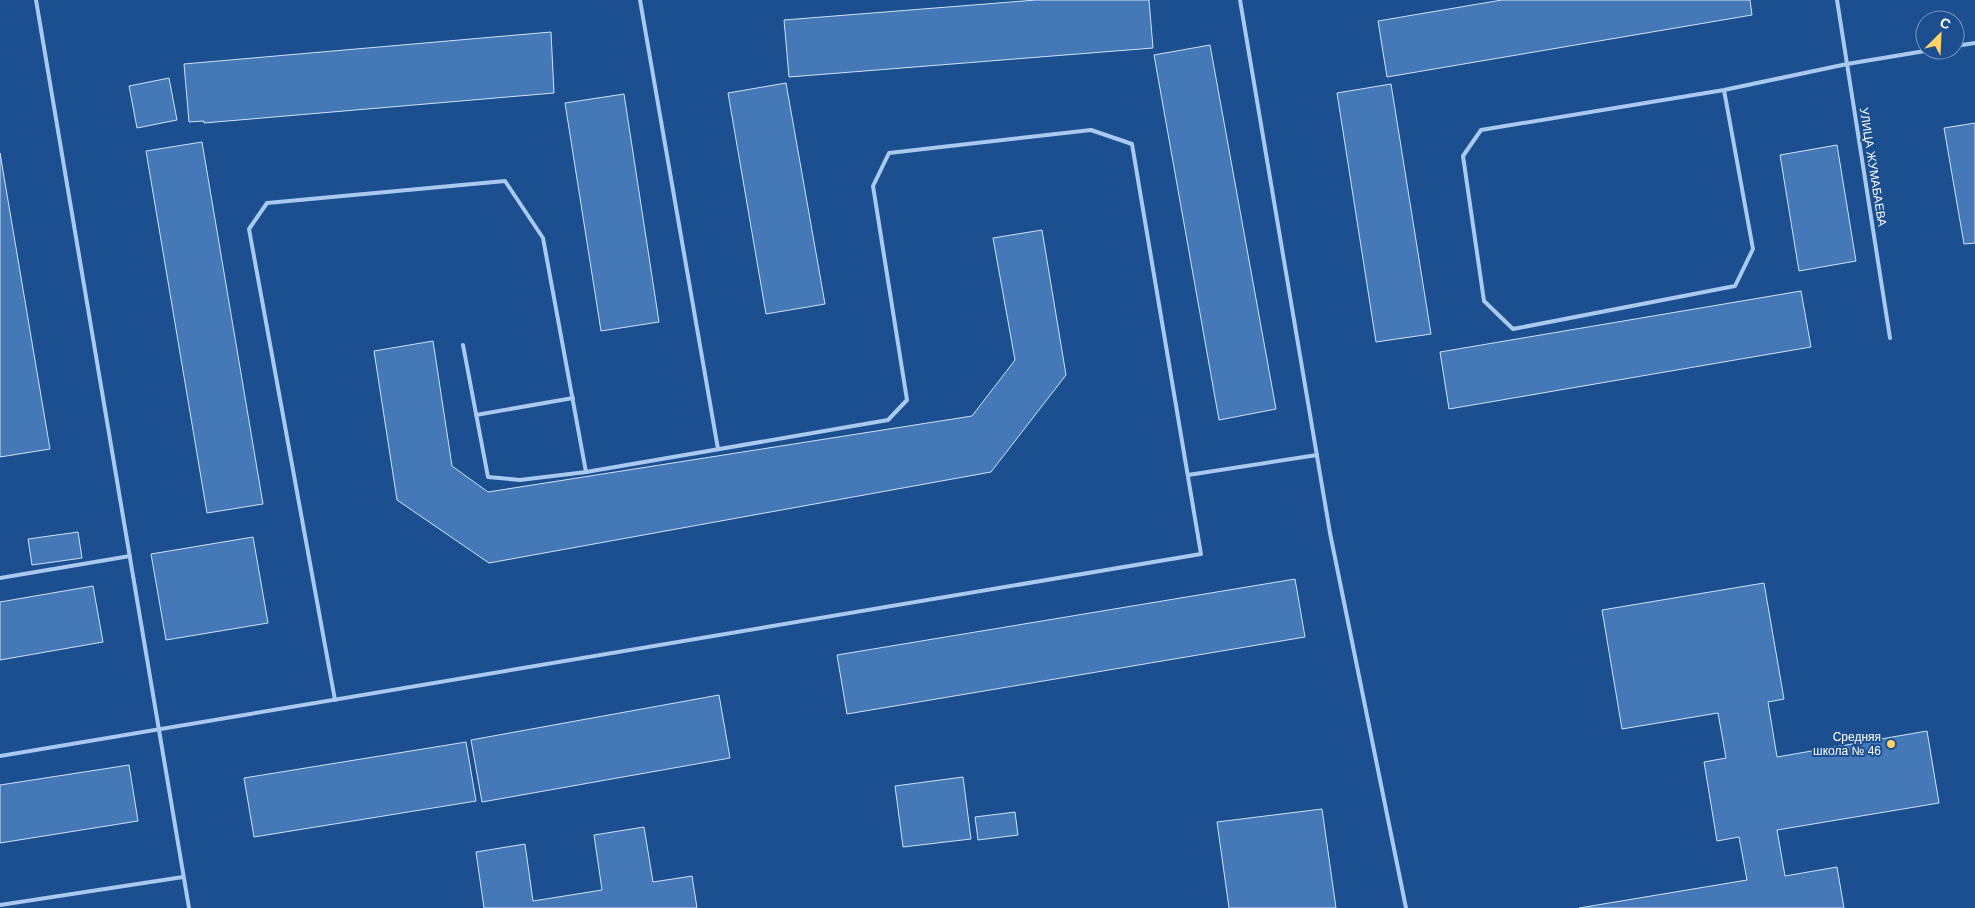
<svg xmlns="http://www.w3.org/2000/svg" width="1975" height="908" viewBox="0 0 1975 908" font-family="Arial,sans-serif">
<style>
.building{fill:#4478b7;stroke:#cfe3fa}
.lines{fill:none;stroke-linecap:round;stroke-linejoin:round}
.lane{stroke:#a9c9ee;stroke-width:4}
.poi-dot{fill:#ffd166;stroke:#1b4f8f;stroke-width:2}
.labels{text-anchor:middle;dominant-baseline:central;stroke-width:4;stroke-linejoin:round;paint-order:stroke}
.street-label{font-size:12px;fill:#fff;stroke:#1b4f8f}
.poi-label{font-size:12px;fill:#fff;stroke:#1b4f8f;text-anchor:end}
</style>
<rect width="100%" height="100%" fill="#1b4f8f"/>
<g class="building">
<polygon points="1036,0 1149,0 1153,48 789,77 784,20"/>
<polygon points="1502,0 1750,0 1752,15 1387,77 1378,21"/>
<polygon points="551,32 554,93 204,123 204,121 189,122 184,64"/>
<polygon points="1210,45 1276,409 1219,420 1154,55"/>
<polygon points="169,78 177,120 137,128 129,86"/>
<polygon points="786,83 825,304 766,314 728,93"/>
<polygon points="1391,84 1431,334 1376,342 1337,93"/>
<polygon points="624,94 659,322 601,331 565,103"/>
<polygon points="1975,123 1975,243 1964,244 1944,128"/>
<polygon points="202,142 263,504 207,513 146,151"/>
<polygon points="1837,145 1856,261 1799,271 1780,155"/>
<polygon points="0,153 50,449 0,457"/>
<polygon points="1042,230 1066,375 991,472 489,563 397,500 374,351 433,341 452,466 488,492 972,416 1015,360 993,238"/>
<polygon points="1801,291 1811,347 1449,409 1440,352"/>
<polygon points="78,532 82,558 32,565 28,539"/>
<polygon points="253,537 268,623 166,640 151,554"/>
<polygon points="1295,579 1305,637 847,714 837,655"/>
<polygon points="1764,583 1784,699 1768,702 1777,757 1927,731 1939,803 1777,830 1785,876 1837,867 1844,908 1579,908 1747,880 1739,837 1717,841 1704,762 1726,758 1718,713 1622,729 1602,610"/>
<polygon points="93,586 103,642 0,660 0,602"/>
<polygon points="719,695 730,758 482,802 471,740"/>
<polygon points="466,742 476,801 254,837 244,778"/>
<polygon points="129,765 138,821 0,843 0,785"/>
<polygon points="963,777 971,839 903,847 895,786"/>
<polygon points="1322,809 1336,908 1229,908 1217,822"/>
<polygon points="1015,812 1018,835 978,840 975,817"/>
<polygon points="644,827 653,882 692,876 697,908 484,908 476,852 525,844 533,901 602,890 594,835"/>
</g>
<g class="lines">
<g class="lane">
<polyline points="36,0 189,908"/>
<polyline points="640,0 718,449"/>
<polyline points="1240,0 1330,533 1406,908"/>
<polyline points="1837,0 1890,338"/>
<polyline points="1955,46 1975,43"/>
<polyline points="1724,90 1753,249 1735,286 1513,329 1484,301 1463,156 1481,130 1724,90 1847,64 1931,50"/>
<polyline points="476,415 573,398"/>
<polyline points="1188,475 1317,455"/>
<polyline points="0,578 130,556"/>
<polyline points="335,700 249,229 267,203 505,181 543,238 586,472"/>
<polyline points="0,756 1201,554 1132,144 1091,130 889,153 873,186 907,400 888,420 586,472 520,480 488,477 463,345"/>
<polyline points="0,905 183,877"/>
</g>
</g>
<circle class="poi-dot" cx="1891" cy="744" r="5"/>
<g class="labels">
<g class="street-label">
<text transform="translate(1873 167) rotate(81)">УЛИЦА ЖУМАБАЕВА</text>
</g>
<g class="poi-label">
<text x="1881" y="737">Средняя<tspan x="1881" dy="14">школа № 46</tspan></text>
</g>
</g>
<g transform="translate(1940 35) rotate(24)"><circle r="24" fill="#1b4f8f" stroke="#7695bc"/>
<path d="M0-4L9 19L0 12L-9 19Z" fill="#ffd166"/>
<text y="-8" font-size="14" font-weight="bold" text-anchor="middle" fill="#ffffff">С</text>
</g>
</svg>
